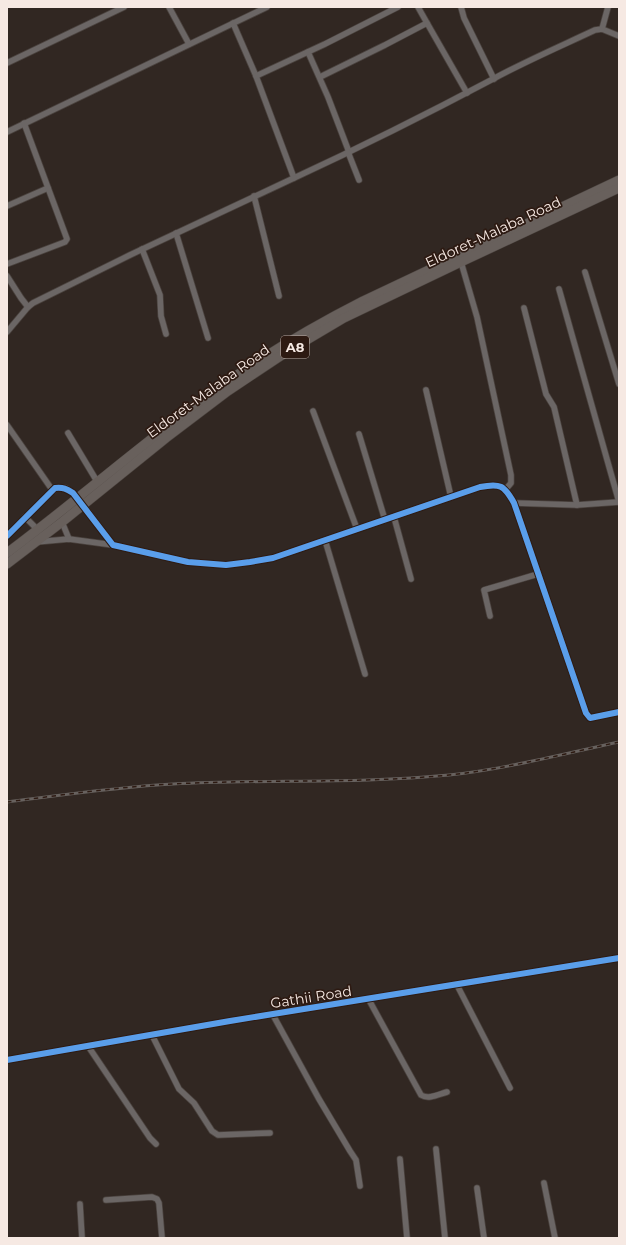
<svg xmlns="http://www.w3.org/2000/svg" width="626" height="1245" viewBox="0 0 626 1245" font-family="Montserrat,sans-serif">
<style>
.lines{fill:none;stroke-linecap:round;stroke-linejoin:round}
.minor-casing{stroke:#4b433f;stroke-width:7}
.trunk-casing{stroke:#4b433f;stroke-width:10}
.minor{stroke:#6b6665;stroke-width:5.5}
.trunk{stroke:#68605c;stroke-width:9}
.rail-casing{stroke:#67615e;stroke-width:3}
.rail{stroke:#2d1a12;stroke-width:1.5;stroke-dasharray:4.5;stroke-linecap:butt}
.cycleway-casing{stroke:#2d1a12;stroke-width:8}
.cycleway{stroke:#5a9eea;stroke-width:6}
.labels{text-anchor:middle;dominant-baseline:central;stroke-width:3.5;stroke-linejoin:round;paint-order:stroke}
.shield{fill:#2d1a12;stroke:#baaba4;stroke-width:1}
.shield-label{font-size:13px;font-weight:bold;fill:#f6e9e3}
.street-label{font-size:14px;fill:#f6e9e3;stroke:#2d1a12}
</style>
<rect width="100%" height="100%" fill="#312722"/>
<g class="lines">
<g class="minor-casing">
<g id="minor">
<polyline points="169,7 189,44"/>
<polyline points="418,7 427,23"/>
<polyline points="461,7 464,18 494,79"/>
<path d="M233,23L256,76L294,178C361,147 427,114 493,79C526,61 561,46 595,30L602,29L619,36"/>
<polyline points="602,29 608,7"/>
<polyline points="308,52 328,97 349,152"/>
<polyline points="7,63 124,7"/>
<polyline points="256,76 325,44 398,7"/>
<polyline points="320,77 385,45 427,23 467,93"/>
<polyline points="7,132 267,7"/>
<polyline points="348,152 359,180"/>
<polyline points="254,196 279,296"/>
<polyline points="7,206 48,188"/>
<polyline points="176,233 208,338"/>
<polyline points="142,249 160,295 161,316 166,334"/>
<polyline points="461,262 477,317 511,475 511,483 506,489"/>
<polyline points="7,264 65,242 67,239 24,123"/>
<polyline points="585,272 619,384"/>
<polyline points="7,276 21,298 28,307"/>
<polyline points="559,289 619,502"/>
<polyline points="524,308 546,394 554,407 577,505"/>
<polyline points="7,332 28,307 33,303 130,255 294,178"/>
<polyline points="426,390 451,497"/>
<polyline points="313,411 357,529"/>
<polyline points="7,425 53,491"/>
<polyline points="68,433 98,483"/>
<polyline points="359,434 385,520"/>
<polyline points="514,503 577,505 619,502"/>
<path d="M86,509L113,545L188,562L226,565L250,562L273,558L480,487C500,483 504,485 514,503L586,713L590,718L619,712"/>
<polyline points="25,517 38,530"/>
<polyline points="394,517 411,579"/>
<polyline points="62,522 69,539"/>
<polyline points="7,536 55,488 66,488 73,493"/>
<polyline points="325,540 365,674"/>
<polyline points="36,542 69,539 113,545"/>
<polyline points="490,616 484,590 538,574"/>
<polyline points="457,985 510,1088"/>
<path d="M369,1000L421,1095C429,1100 439,1094 447,1092"/>
<polyline points="273,1015 319,1099 350,1151 356,1160 360,1186"/>
<polyline points="152,1035 179,1089 194,1103 212,1131 218,1135 270,1133"/>
<polyline points="88,1046 150,1138 156,1144"/>
<polyline points="7,1060 230,1021 619,958"/>
<polyline points="436,1149 445,1238"/>
<polyline points="400,1159 407,1238"/>
<polyline points="544,1183 555,1238"/>
<polyline points="477,1188 484,1238"/>
<polyline points="106,1200 152,1197 157,1199 159,1203 162,1238"/>
<polyline points="80,1204 82,1238"/>
</g>
</g>
<g class="trunk-casing">
<g id="trunk">
<path d="M7,553C78,500 145,441 217,389C263,356 312,327 363,301L619,180"/>
<polyline points="7,564 62,522 166,438 228,391 285,353 344,318 461,262 619,188"/>
</g>
</g>
<use href="#minor" class="minor"/>
<use href="#trunk" class="trunk"/>
<g class="rail-casing">
<path id="rail" d="M7,802C62,795 117,787 173,784C265,779 357,784 449,775C506,769 563,754 619,742"/>
</g>
<use href="#rail" class="rail"/>
<g class="cycleway-casing">
<g id="cycleway">
<path d="M7,536L55,488C63,487 67,489 73,493L113,545L188,562L226,565L250,562L273,558L480,487C500,483 504,485 514,503L586,713L590,718L619,712"/>
<polyline points="7,1060 230,1021 619,958"/>
</g>
</g>
<use href="#cycleway" class="cycleway"/>
</g>
<g class="labels">
<rect class="shield" x="281" y="336" width="28" height="22" rx="3"/>
<g class="shield-label">
<text x="295" y="347">A8</text>
</g>
<g class="street-label">
<text transform="translate(493 232) rotate(-25)">Eldoret-Malaba Road</text>
<text transform="translate(208 391) rotate(-36)">Eldoret-Malaba Road</text>
<text transform="translate(311 997) rotate(-9)">Gathii Road</text>
</g>
</g>
<rect width="626" height="1245" fill="none" stroke="#f6e9e3" stroke-width="16"/>
</svg>
